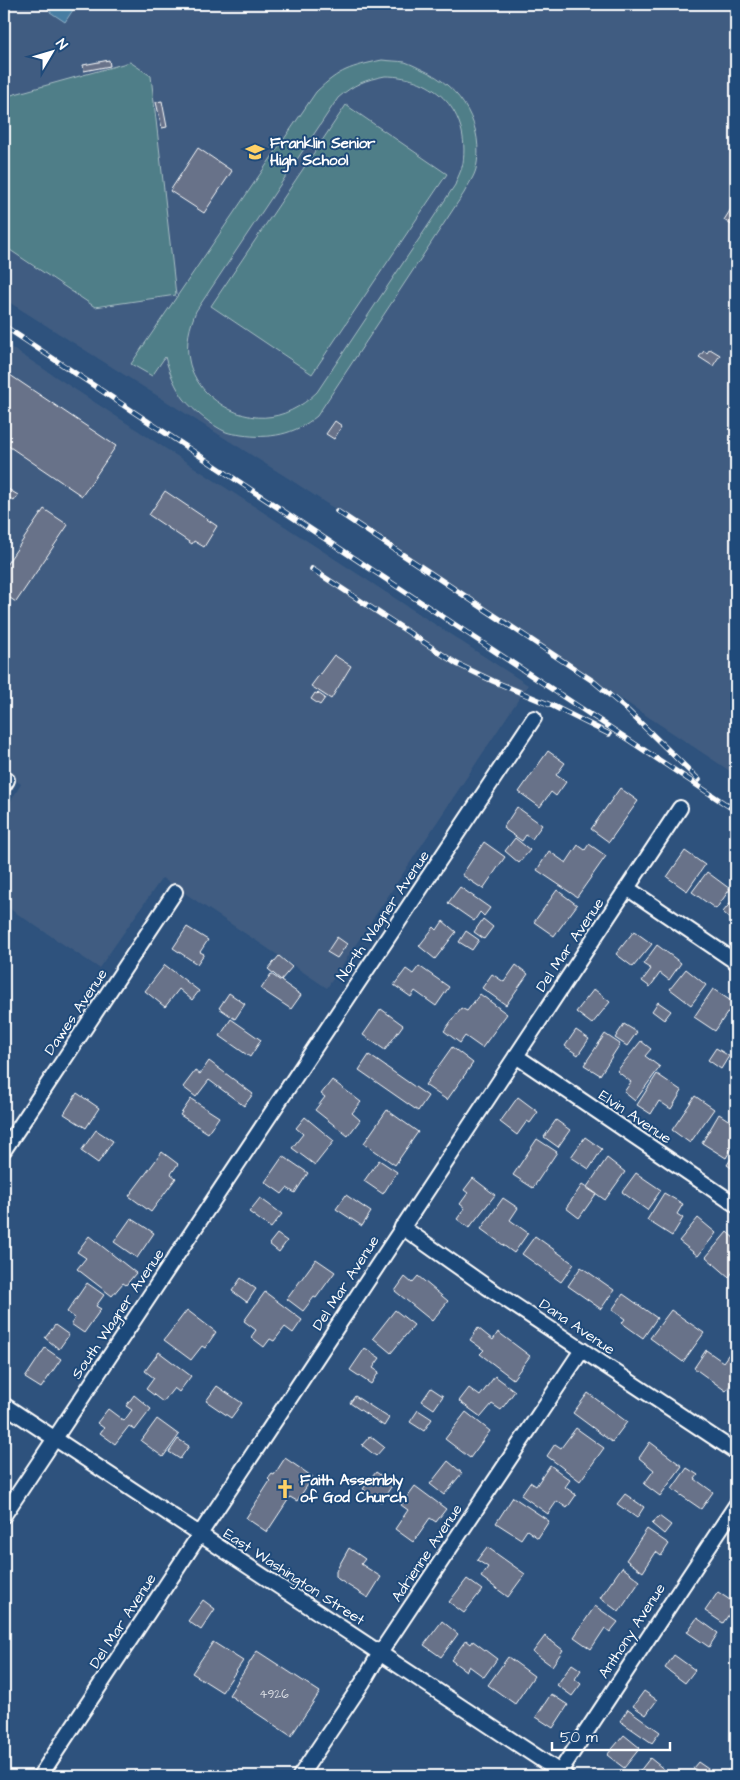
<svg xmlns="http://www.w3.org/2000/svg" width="740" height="1780" viewBox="0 0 740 1780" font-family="'Architects Daughter',sans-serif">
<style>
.built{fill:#3f5c81}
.green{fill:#4f7e88;stroke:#a7bec4;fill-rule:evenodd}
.water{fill:#467da2;stroke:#90b1c7}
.building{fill:#687289;stroke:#fff}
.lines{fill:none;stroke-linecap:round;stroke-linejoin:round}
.street-casing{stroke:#fff;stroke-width:18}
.street{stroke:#1f4a7a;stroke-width:14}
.rail-casing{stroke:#fff;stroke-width:5.5}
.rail{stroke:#1f4a7a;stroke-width:4;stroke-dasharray:11;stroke-linecap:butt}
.labels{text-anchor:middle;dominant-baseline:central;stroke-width:4;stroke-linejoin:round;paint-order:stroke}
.number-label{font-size:12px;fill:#d9dce2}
.poi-label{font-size:15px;font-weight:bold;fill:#fff;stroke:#1f4a7a;text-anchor:start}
.street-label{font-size:15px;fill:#fff;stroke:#1f4a7a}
</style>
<rect width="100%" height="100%" fill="#2e527d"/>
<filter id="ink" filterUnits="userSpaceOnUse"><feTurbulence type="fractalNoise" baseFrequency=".02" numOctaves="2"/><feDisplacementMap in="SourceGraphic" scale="10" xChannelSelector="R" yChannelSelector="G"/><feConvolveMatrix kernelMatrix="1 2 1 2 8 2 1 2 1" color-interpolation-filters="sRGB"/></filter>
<g filter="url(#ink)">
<g class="built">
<polygon points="4,4 736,4 736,775 291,480 4,299"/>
<polygon points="4,343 528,685 327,988 162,878 99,968 4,905 4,812 21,784 4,773"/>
</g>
<g class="green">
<path d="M382,60C390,61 398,61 405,62C411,64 417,67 423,70C462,87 485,127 476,169C474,177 468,185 464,193L317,416C294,435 270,439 241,435C237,434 231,434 226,432C211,425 194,411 184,399C175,387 169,371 165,357L152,376L131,364L316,92C340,69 350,67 382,60ZM385,76C436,76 470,112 463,163C462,170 457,178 455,185L317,392C284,424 245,426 210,396C200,387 191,373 189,360C185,343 190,326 196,311L338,98C354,84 365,80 385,76Z"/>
<polygon points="130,62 151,76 176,295 95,307 4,246 4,97"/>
<polygon points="346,105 447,174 312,374 211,306"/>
</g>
<polygon class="water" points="51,4 77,4 65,22 50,12"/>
<g class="building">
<polygon points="109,60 110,66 84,71 83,65"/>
<polygon points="162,101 167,127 162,128 156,102"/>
<polygon points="198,148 232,171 204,213 170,191"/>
<polygon points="736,201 736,228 724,220"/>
<polygon points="710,349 720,355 713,366 699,357 704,351 707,353"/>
<polygon points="4,371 116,446 82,496 4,443"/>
<polygon points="335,421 342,426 334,439 326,434"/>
<polygon points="8,489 18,495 14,501 4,494"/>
<polygon points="165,491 217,526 204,547 194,541 192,544 149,515"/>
<polygon points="44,509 68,525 16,602 4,594 4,568"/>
<polygon points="334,655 351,666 331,699 311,686"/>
<polygon points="315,693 317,694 318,693 325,698 320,705 311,699"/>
<polygon points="548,751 565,763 556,775 566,782 556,796 551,792 540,807 519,792"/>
<polygon points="620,788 638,801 609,842 591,829"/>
<polygon points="517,807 542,825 532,839 526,835 522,841 503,828"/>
<polygon points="515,838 530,850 519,863 505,851"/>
<polygon points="484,842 505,857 483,889 462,875"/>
<polygon points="589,844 606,856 577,897 537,870 549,851 566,863 578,845 585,850"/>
<polygon points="685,851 705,865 687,891 667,877"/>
<polygon points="707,872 730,889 716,909 692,892"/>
<polygon points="460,887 490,908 484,916 480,912 474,921 448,903"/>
<polygon points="557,890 577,905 554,936 534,922"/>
<polygon points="736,896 736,921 735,923 723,912"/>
<polygon points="483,919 493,927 484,939 474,932"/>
<polygon points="443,921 456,932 435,959 419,946 434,927 437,930"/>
<polygon points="187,927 208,940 200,952 204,954 197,964 173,948"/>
<polygon points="466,931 479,940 472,950 459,942"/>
<polygon points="634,931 652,944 633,967 616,954"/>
<polygon points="337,937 347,944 337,958 327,952"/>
<polygon points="657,945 681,963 669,980 660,973 650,987 642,981 651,969 643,964"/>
<polygon points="279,956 292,967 281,980 268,969"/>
<polygon points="165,965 199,991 192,1000 179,989 165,1007 145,991"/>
<polygon points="516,965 528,974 506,1005 482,988 492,974 504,982"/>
<polygon points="419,966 449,987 436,1006 415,991 411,997 394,985 406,969 413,974"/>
<polygon points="686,969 706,985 691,1005 670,989"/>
<polygon points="271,974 301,995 291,1009 261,989"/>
<polygon points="594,989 610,1002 592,1024 576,1012"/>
<polygon points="713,989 734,1003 715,1031 694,1017"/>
<polygon points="229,993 245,1004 235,1019 219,1008"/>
<polygon points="480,994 507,1014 482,1048 465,1036 460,1043 444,1031 461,1008 467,1011"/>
<polygon points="658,1002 671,1011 664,1020 652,1011"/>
<polygon points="381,1009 403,1025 385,1050 363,1035"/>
<polygon points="231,1019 261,1040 250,1057 220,1036"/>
<polygon points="624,1024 637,1032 627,1046 615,1038"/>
<polygon points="736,1028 736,1046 728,1041"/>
<polygon points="576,1030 589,1039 578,1055 565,1046"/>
<polygon points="605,1034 620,1044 600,1075 584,1065"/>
<polygon points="641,1041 651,1049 645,1056 660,1067 635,1101 624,1092 631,1082 617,1071"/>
<polygon points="452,1047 473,1063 447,1100 425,1085"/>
<polygon points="716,1048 729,1056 721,1069 708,1060"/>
<polygon points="369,1055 428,1096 418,1111 359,1070"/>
<polygon points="209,1061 253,1094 244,1106 209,1080 196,1097 183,1087 195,1071 200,1074"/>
<polygon points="657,1074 682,1091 671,1109 659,1101 651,1114 637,1105"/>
<polygon points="332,1080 361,1102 352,1113 360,1120 348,1136 315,1110 325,1097 321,1094"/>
<polygon points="77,1093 99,1108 86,1128 64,1114"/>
<polygon points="695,1096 714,1109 690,1143 672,1130"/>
<polygon points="518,1097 538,1112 530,1123 527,1121 517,1135 500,1122"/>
<polygon points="191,1099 219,1117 208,1133 180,1115"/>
<polygon points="387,1110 418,1132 395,1165 364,1143"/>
<polygon points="719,1114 736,1125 736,1141 726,1158 702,1143"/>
<polygon points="305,1117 334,1141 315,1165 292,1148 303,1134 296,1128"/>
<polygon points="556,1120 570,1130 558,1147 544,1137"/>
<polygon points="96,1130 113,1141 98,1163 81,1151"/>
<polygon points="585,1137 602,1149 589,1169 571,1157"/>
<polygon points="537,1139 557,1152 533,1188 513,1175"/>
<polygon points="736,1151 736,1171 727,1165"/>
<polygon points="162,1152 178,1164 171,1174 176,1178 151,1212 129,1196"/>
<polygon points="283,1156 308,1173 295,1193 287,1188 282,1194 265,1182"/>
<polygon points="607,1158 625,1172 605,1200 587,1187"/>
<polygon points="379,1160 397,1172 383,1194 364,1181"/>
<polygon points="636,1173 661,1190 647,1210 622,1192"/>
<polygon points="473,1178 495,1195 469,1228 457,1219 465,1208 460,1204 468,1193 464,1190"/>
<polygon points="582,1185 596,1194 579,1218 566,1208"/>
<polygon points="664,1193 683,1204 677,1214 683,1218 672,1236 647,1220"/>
<polygon points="346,1195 371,1212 362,1226 336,1209"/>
<polygon points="260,1198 282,1214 271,1228 249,1212"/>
<polygon points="503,1198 518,1208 510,1220 528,1233 514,1253 481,1229"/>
<polygon points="131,1218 154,1233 137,1258 114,1242"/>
<polygon points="698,1218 716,1233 698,1256 679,1241"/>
<polygon points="727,1232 736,1240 736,1268 729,1277 706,1257"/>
<polygon points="277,1234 287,1241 279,1252 269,1244"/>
<polygon points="89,1236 136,1273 126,1285 123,1283 112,1296 77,1269 86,1258 77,1252"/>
<polygon points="535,1236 574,1264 561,1282 522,1254"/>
<polygon points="316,1259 335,1272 316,1298 314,1297 303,1311 287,1299"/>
<polygon points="581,1267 614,1290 601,1309 568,1286"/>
<polygon points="418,1276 448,1301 432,1321 395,1291 405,1277 412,1283"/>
<polygon points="241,1278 256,1289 247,1302 232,1291"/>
<polygon points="87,1283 104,1295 96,1306 101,1309 84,1333 71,1324 75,1318 67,1312"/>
<polygon points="265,1292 302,1320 293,1333 285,1327 274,1341 270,1339 264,1347 251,1337 256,1330 244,1321"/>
<polygon points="623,1294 657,1318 643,1338 622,1323 625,1319 612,1310"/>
<polygon points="187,1310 216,1332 205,1348 202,1346 191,1360 164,1340"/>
<polygon points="395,1310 414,1325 391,1353 373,1338"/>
<polygon points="671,1310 704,1333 683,1362 650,1338"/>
<polygon points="55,1325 69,1335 59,1349 45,1338"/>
<polygon points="478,1328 493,1340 498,1332 530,1356 513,1379 480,1354 484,1350 470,1340"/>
<polygon points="45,1348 61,1359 41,1388 25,1378"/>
<polygon points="365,1348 380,1358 373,1368 379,1372 371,1384 350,1370"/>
<polygon points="706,1350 723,1362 731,1351 736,1355 736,1377 726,1391 694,1368"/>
<polygon points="159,1352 191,1376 179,1392 174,1388 163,1402 146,1389 154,1378 145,1371"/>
<polygon points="495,1376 515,1391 501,1410 492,1404 481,1417 459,1401 469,1388 480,1396"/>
<polygon points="217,1386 242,1403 231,1418 206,1401"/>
<polygon points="431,1388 443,1396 434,1409 422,1401"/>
<polygon points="588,1393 627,1422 612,1442 573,1413"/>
<polygon points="134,1395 151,1409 135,1430 129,1426 115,1444 100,1433 104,1428 97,1423 108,1409 124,1421 132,1410 126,1406"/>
<polygon points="355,1396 389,1418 384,1426 350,1403"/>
<polygon points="418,1410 432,1419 424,1431 410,1422"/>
<polygon points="466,1412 490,1431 470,1458 445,1439"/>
<polygon points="157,1419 179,1435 163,1457 141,1441"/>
<polygon points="576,1428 604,1448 580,1481 547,1456 555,1444 561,1448"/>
<polygon points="370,1436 384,1447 376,1456 362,1445"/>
<polygon points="178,1439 189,1446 180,1459 169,1452"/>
<polygon points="650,1442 682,1466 660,1496 644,1484 654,1470 639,1458"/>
<polygon points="285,1458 313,1477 297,1501 290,1497 267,1532 246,1518 270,1481 268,1479 272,1474 274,1475"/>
<polygon points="448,1461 462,1473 444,1495 430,1484"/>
<polygon points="550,1465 570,1480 565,1487 576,1495 567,1508 557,1501 548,1514 521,1495 530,1482 536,1486"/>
<polygon points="687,1468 698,1475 695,1479 713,1492 701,1509 672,1489"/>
<polygon points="376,1472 393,1484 381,1502 363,1489"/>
<polygon points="415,1486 446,1509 436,1522 430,1518 413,1542 395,1529 408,1510 401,1505"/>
<polygon points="625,1494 644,1507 637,1518 617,1504"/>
<polygon points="513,1497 549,1521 538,1538 527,1530 521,1539 496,1523"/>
<polygon points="659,1516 671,1525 664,1534 652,1524"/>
<polygon points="647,1529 669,1544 661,1556 656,1552 643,1572 626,1560"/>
<polygon points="487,1547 525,1574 508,1597 481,1577 488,1567 477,1560"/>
<polygon points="349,1548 365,1559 361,1564 381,1577 368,1598 338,1579 336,1576 336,1571"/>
<polygon points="622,1567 640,1581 619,1612 600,1598"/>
<polygon points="467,1579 482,1590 464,1613 449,1602"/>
<polygon points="718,1592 736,1604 723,1623 705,1611"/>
<polygon points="203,1600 215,1609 201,1630 188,1621"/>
<polygon points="595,1606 618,1622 610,1632 605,1628 591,1649 574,1637"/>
<polygon points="697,1618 718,1633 709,1647 687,1632"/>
<polygon points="442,1621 458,1634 441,1657 424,1645"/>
<polygon points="545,1636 563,1650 552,1666 533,1652"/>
<polygon points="466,1640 471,1644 473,1641 497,1659 484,1677 469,1666 466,1671 451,1660"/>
<polygon points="213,1642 243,1661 222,1692 192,1673"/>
<polygon points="257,1651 320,1692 291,1736 229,1695"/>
<polygon points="674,1655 695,1670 685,1683 665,1668"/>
<polygon points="508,1657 534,1676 515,1704 488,1685"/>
<polygon points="572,1664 581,1670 575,1679 581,1684 572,1696 557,1685"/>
<polygon points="644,1691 657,1700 646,1715 633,1706"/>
<polygon points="551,1694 568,1705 553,1728 536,1717"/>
<polygon points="628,1709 660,1732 652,1743 620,1721"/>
<polygon points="624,1735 640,1748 624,1768 607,1755"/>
<polygon points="650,1758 671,1775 671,1776 636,1776"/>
<polygon points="698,1762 711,1771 707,1776 693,1768"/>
<polygon points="734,1763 736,1765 736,1776 723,1776"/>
</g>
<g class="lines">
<g class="street-casing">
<g id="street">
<polyline points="4,785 7,780"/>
<polyline points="627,888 736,962"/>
<polyline points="516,1056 736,1205"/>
<polyline points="4,1150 175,892"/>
<polyline points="402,1227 487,1287 736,1452"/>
<polyline points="4,1405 566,1776"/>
<polyline points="4,1515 534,718"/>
<polyline points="40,1776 680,808"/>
<polyline points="300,1776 363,1682 380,1653 582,1350"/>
<polyline points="557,1776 736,1505"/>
</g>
</g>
<use href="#street" class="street"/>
<g class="rail-casing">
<g id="rail">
<polyline points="4,326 736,811"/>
<polyline points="337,511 593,681 625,708 699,780"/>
<polyline points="312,569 457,664 493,681 553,706 609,734"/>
</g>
</g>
<use href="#rail" class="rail"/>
</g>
</g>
<defs>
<g id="school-bare" transform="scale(1.5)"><path d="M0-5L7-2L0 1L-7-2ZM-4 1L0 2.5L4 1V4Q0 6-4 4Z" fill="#ffd166" stroke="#1f4a7a" stroke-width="2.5" paint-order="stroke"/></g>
<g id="church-bare" transform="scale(1.5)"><path d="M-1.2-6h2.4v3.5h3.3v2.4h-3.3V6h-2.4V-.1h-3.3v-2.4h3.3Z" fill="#ffd166" stroke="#1f4a7a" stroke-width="2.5" paint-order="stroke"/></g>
</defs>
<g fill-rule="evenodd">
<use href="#school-bare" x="255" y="152"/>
<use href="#church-bare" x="285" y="1489"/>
</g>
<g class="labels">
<g class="number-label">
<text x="274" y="1694">4926</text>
</g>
<g class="poi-label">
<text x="270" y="143">Franklin Senior<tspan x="270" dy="17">High School</tspan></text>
<text x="300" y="1480">Faith Assembly<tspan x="300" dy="17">of God Church</tspan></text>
</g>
<g class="street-label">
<text transform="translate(383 916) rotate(-56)">North Wagner Avenue</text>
<text transform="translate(570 945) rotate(-56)">Del Mar Avenue</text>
<text transform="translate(76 1012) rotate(-56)">Dawes Avenue</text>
<text transform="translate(635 1117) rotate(34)">Elvin Avenue</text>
<text transform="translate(346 1283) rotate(-57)">Del Mar Avenue</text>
<text transform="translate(118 1314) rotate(-56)">South Wagner Avenue</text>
<text transform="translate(577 1327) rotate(34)">Dana Avenue</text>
<text transform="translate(427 1553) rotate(-56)">Adrienne Avenue</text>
<text transform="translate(294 1577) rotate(33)">East Washington Street</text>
<text transform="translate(123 1621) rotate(-57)">Del Mar Avenue</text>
<text transform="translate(632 1631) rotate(-57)">Anthony Avenue</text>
</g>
</g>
<rect width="740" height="1780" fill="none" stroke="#1f4a7a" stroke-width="20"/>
<rect x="10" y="10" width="720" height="1760" fill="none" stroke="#fff" stroke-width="2" filter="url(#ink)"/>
<g transform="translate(52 52) rotate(52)" stroke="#1f4a7a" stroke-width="4" paint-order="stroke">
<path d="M0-4L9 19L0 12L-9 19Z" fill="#ffffff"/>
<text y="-8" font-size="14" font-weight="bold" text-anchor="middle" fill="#ffffff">N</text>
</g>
<path d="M552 1742v8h118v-8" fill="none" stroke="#ffffff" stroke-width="2.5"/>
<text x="560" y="1742" font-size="15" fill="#ffffff" stroke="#1f4a7a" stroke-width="4" paint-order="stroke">50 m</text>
</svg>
